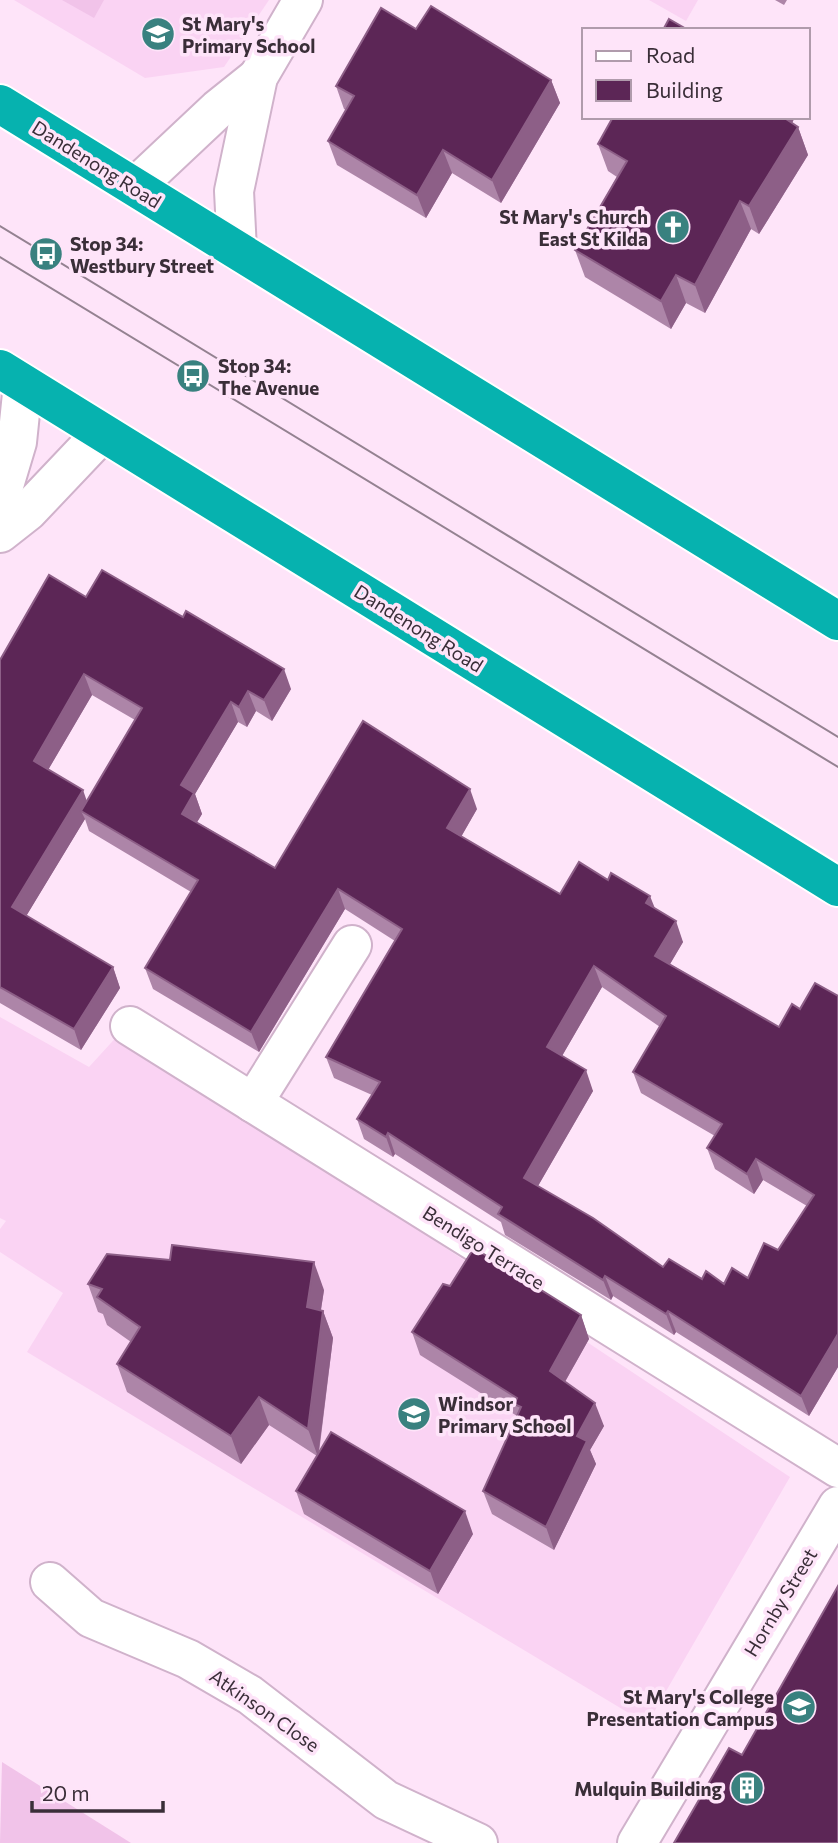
<svg xmlns="http://www.w3.org/2000/svg" width="838" height="1843" viewBox="0 0 838 1843" font-family="Commissioner,sans-serif">
<style>
.built{fill:#fad3f3}
.green{fill:#f1c3e9}
.lines{fill:none;stroke-linecap:round;stroke-linejoin:round}
.minor-casing{stroke:#d0b2cb;stroke-width:42}
.highway-casing{stroke:#fff;stroke-width:42}
.minor{stroke:#fff;stroke-width:38}
.highway{stroke:#06b2af;stroke-width:38}
.tram{stroke:#948291;stroke-width:2}
.wall{fill:#ad85a8;fill-rule:evenodd}
.shaded-wall{fill:#8d5f87}
.building{fill:#5c2656;stroke:#8d5f87;stroke-width:2;fill-rule:evenodd}
.labels{text-anchor:middle;dominant-baseline:central;stroke-width:7;stroke-linejoin:round;paint-order:stroke}
.poi-label{font-size:19px;font-weight:bold;fill:#3a2e38;stroke:#fee4f9;text-anchor:start}
.street-label{font-size:19px;fill:#3a2e38;stroke:#fee4f9}
</style>
<rect width="100%" height="100%" fill="#fee4f9"/>
<g class="built">
<polygon points="14,0 269,0 224,67 145,78"/>
<polygon points="649,0 698,0 686,21"/>
<polygon points="0,1017 89,1067 121,1032 790,1477 647,1724 27,1352 63,1293 0,1252 0,1229 6,1221 0,1218"/>
</g>
<g class="green">
<polygon points="62,0 104,0 94,18"/>
<polygon points="2,1762 131,1843 0,1843"/>
</g>
<g class="lines">
<g class="minor-casing">
<g id="minor">
<polyline points="135,187 218,109 258,77"/>
<polyline points="237,250 234,191 258,77 303,0"/>
<polyline points="0,499 17,442 23,384"/>
<polyline points="0,533 28,511 102,433"/>
<polyline points="130,1026 838,1468"/>
<polyline points="253,1103 352,945"/>
<polyline points="50,1582 91,1618 188,1659 250,1695 386,1800 478,1843"/>
<polyline points="637,1843 838,1506"/>
</g>
</g>
<g class="highway-casing">
<g id="highway">
<polyline points="0,104 838,621"/>
<polyline points="0,369 838,887"/>
</g>
</g>
<use href="#minor" class="minor"/>
<use href="#highway" class="highway"/>
<g class="tram">
<polyline points="0,226 838,737"/>
<polyline points="0,257 838,767"/>
</g>
</g>
<g class="wall">
<polygon points="775,0 787,0 784,5"/>
<polygon points="416,29 551,80 560,103 501,203 452,173 426,218 337,165 328,141 346,110 344,109 336,86"/>
<polygon points="613,117 795,117 792,123 798,127 808,155 759,234 751,229 705,313 686,303 671,329 585,277 575,250 617,177 608,171 598,144"/>
<path d="M86,597L291,689L272,721L256,711L247,727L238,722L195,794L202,814L197,822L275,868L477,809L461,837L560,894L655,908L683,942L670,964L779,1027L800,1009L838,996V1367L809,1416L676,1332L674,1335L613,1296L611,1300L505,1235L501,1222L395,1154L393,1157L364,1139L357,1119L372,1095L334,1078L326,1057L395,941L345,909L259,1052L153,989L145,968L191,892L89,831L85,819L26,916L113,967L120,988L81,1050L0,1003V660ZM92,695L135,720L87,801L48,770ZM602,987L660,1027L633,1072L641,1093L715,1136L707,1148L715,1169L754,1194L763,1180L807,1206L778,1250L748,1278L724,1284L702,1279L663,1267L538,1186L593,1091L562,1056Z"/>
<polygon points="88,1284 324,1290 321,1310 323,1311 333,1338 319,1453 473,1534 438,1594 304,1514 296,1491 317,1456 269,1425 241,1464 127,1392 117,1364 131,1342 107,1325 103,1314 98,1312"/>
<polygon points="581,1315 589,1339 565,1382 604,1426 590,1450 596,1464 554,1550 492,1514 483,1491 517,1416 420,1355 412,1332"/>
</g>
<g class="shaded-wall">
<polygon points="551,80 560,103 501,203 492,180"/>
<polygon points="776,117 795,117 784,139"/>
<polygon points="798,127 808,155 759,234 749,206"/>
<polygon points="443,150 452,173 426,218 417,195"/>
<polygon points="740,201 751,229 705,313 695,285"/>
<polygon points="676,275 686,303 671,329 661,301"/>
<polygon points="284,669 291,689 272,721 264,700"/>
<polygon points="84,674 92,695 41,782 34,761"/>
<polygon points="248,691 256,711 247,727 239,707"/>
<polygon points="231,702 238,722 195,794 202,814 190,834 182,814 181,785"/>
<polygon points="470,789 477,809 454,849 447,828"/>
<polygon points="83,790 90,810 81,811 85,819 19,928 12,907"/>
<polygon points="338,889 345,909 259,1052 251,1032"/>
<polygon points="650,896 658,916 646,903"/>
<polygon points="676,921 683,942 663,976 655,956"/>
<polygon points="594,966 602,987 555,1068 547,1047"/>
<polygon points="113,967 120,988 81,1050 74,1029"/>
<polygon points="586,1070 593,1091 531,1198 524,1178"/>
<polygon points="388,1133 395,1154 393,1157 386,1137"/>
<polygon points="756,1159 763,1180 754,1194 747,1174"/>
<polygon points="314,1262 324,1290 317,1334 307,1307"/>
<polygon points="605,1276 613,1296 611,1300 603,1280"/>
<polygon points="323,1311 333,1338 318,1457 308,1429"/>
<polygon points="668,1311 676,1332 674,1335 666,1314"/>
<polygon points="581,1315 589,1339 558,1394 550,1371"/>
<polygon points="838,1334 838,1367 809,1416 801,1396"/>
<polygon points="259,1397 269,1425 241,1464 231,1436"/>
<polygon points="595,1403 604,1426 590,1450 596,1464 554,1550 546,1527 577,1436"/>
<polygon points="465,1511 473,1534 438,1594 430,1571"/>
</g>
<g class="building">
<polygon points="431,6 551,80 492,180 443,150 417,195 328,141 354,96 336,86 381,8 416,29"/>
<polygon points="669,19 688,30 663,30"/>
<polygon points="613,117 783,117 798,127 749,206 740,201 695,285 676,275 661,301 575,250 627,161 598,144"/>
<path d="M102,570L183,617L186,611L284,669L264,700L248,691L239,707L231,702L181,785L194,793L182,814L275,868L363,721L470,789L447,828L560,894L579,862L608,880L611,873L650,896L646,903L676,921L655,956L779,1027L792,1004L800,1009L815,983L838,996V1334L801,1396L668,1311L666,1314L605,1276L603,1280L498,1214L502,1207L388,1133L386,1137L357,1119L380,1082L326,1057L402,929L338,889L251,1032L145,968L198,880L81,811L142,708L84,674L34,761L83,790L12,907L113,967L74,1029L0,987V660L49,575L86,597ZM594,966L666,1016L633,1072L722,1124L707,1148L747,1174L756,1159L814,1195L778,1250L764,1243L748,1278L732,1268L724,1284L706,1271L702,1279L669,1259L663,1267L593,1218L524,1178L586,1070L547,1047Z"/>
<polygon points="172,1245 314,1262 307,1307 323,1311 308,1429 259,1397 231,1436 117,1364 140,1327 97,1297 102,1289 88,1284 107,1254 170,1260"/>
<polygon points="474,1248 581,1315 550,1371 595,1403 577,1436 587,1441 546,1527 483,1491 521,1407 514,1404 517,1398 412,1332 443,1284 450,1286"/>
<polygon points="331,1432 465,1511 430,1571 296,1491"/>
<polygon points="838,1586 838,1843 674,1843 729,1748 742,1755"/>
</g>
<defs>
<g id="school-disc" transform="scale(1.75)"><circle r="9.5" fill="#39817f" stroke="#fee4f9"/><path d="M0-5L7-2L0 1L-7-2ZM-4 1L0 2.5L4 1V4Q0 6-4 4Z" fill="#fff"/></g>
<g id="church-disc" transform="scale(1.75)"><circle r="9.5" fill="#39817f" stroke="#fee4f9"/><path d="M-1.2-6h2.4v3.5h3.3v2.4h-3.3V6h-2.4V-.1h-3.3v-2.4h3.3Z" fill="#fff"/></g>
<g id="bus-disc" transform="scale(1.75)"><circle r="9.5" fill="#39817f" stroke="#fee4f9"/><path d="M-5-6H5V4H4V6H2V4H-2V6H-4V4H-5ZM-3.5-4V0h7V-4ZM-3.5 1.2v1.5H-2V1.2ZM2 1.2v1.5H3.5V1.2Z" fill="#fff"/></g>
<g id="building-disc" transform="scale(1.75)"><circle r="9.5" fill="#39817f" stroke="#fee4f9"/><path d="M-4-6H4V6H1V3H-1V6H-4ZM-2.5-4.3h1.7v1.8h-1.7ZM.8-4.3h1.7v1.8H.8ZM-2.5-1h1.7V.8h-1.7ZM.8-1h1.7V.8H.8Z" fill="#fff"/></g>
</defs>
<g fill-rule="evenodd">
<use href="#school-disc" x="158" y="34"/>
<use href="#church-disc" x="673" y="227"/>
<use href="#bus-disc" x="46" y="254"/>
<use href="#bus-disc" x="193" y="376"/>
<use href="#school-disc" x="414" y="1414"/>
<use href="#school-disc" x="799" y="1707"/>
<use href="#building-disc" x="747" y="1788"/>
</g>
<g class="labels">
<g class="poi-label">
<text x="182" y="23">St Mary's<tspan x="182" dy="22">Primary School</tspan></text>
<text x="648" y="216" text-anchor="end">St Mary's Church<tspan x="648" dy="22">East St Kilda</tspan></text>
<text x="70" y="243">Stop 34:<tspan x="70" dy="22">Westbury Street</tspan></text>
<text x="218" y="365">Stop 34:<tspan x="218" dy="22">The Avenue</tspan></text>
<text x="438" y="1403">Windsor<tspan x="438" dy="22">Primary School</tspan></text>
<text x="774" y="1696" text-anchor="end">St Mary's College<tspan x="774" dy="22">Presentation Campus</tspan></text>
<text x="722" y="1788" text-anchor="end">Mulquin Building</text>
</g>
<g class="street-label">
<text transform="translate(97 164) rotate(32)">Dandenong Road</text>
<text transform="translate(419 628) rotate(32)">Dandenong Road</text>
<text transform="translate(484 1247) rotate(32)">Bendigo Terrace</text>
<text transform="translate(780 1602) rotate(-59)">Hornby Street</text>
<text transform="translate(265 1710) rotate(35)">Atkinson Close</text>
</g>
</g>
<rect x="582" y="28" width="228" height="91" fill="#fee4f9" stroke="#b09bac" stroke-width="2"/>
<rect x="596" y="51" width="35" height="10" fill="#ffffff" stroke="#b09bac" stroke-width="2"/>
<text x="646" y="63" font-size="21" fill="#3a2e38">Road</text>
<rect x="596" y="80" width="35" height="21" fill="#5c2656" stroke="#b09bac" stroke-width="2"/>
<text x="646" y="98" font-size="21" fill="#3a2e38">Building</text>
<path d="M32 1801v10h131v-10" fill="none" stroke="#3a2e38" stroke-width="3.5"/>
<text x="42" y="1801" font-size="21" fill="#3a2e38" stroke="#fee4f9" stroke-width="5" paint-order="stroke">20 m</text>
</svg>
